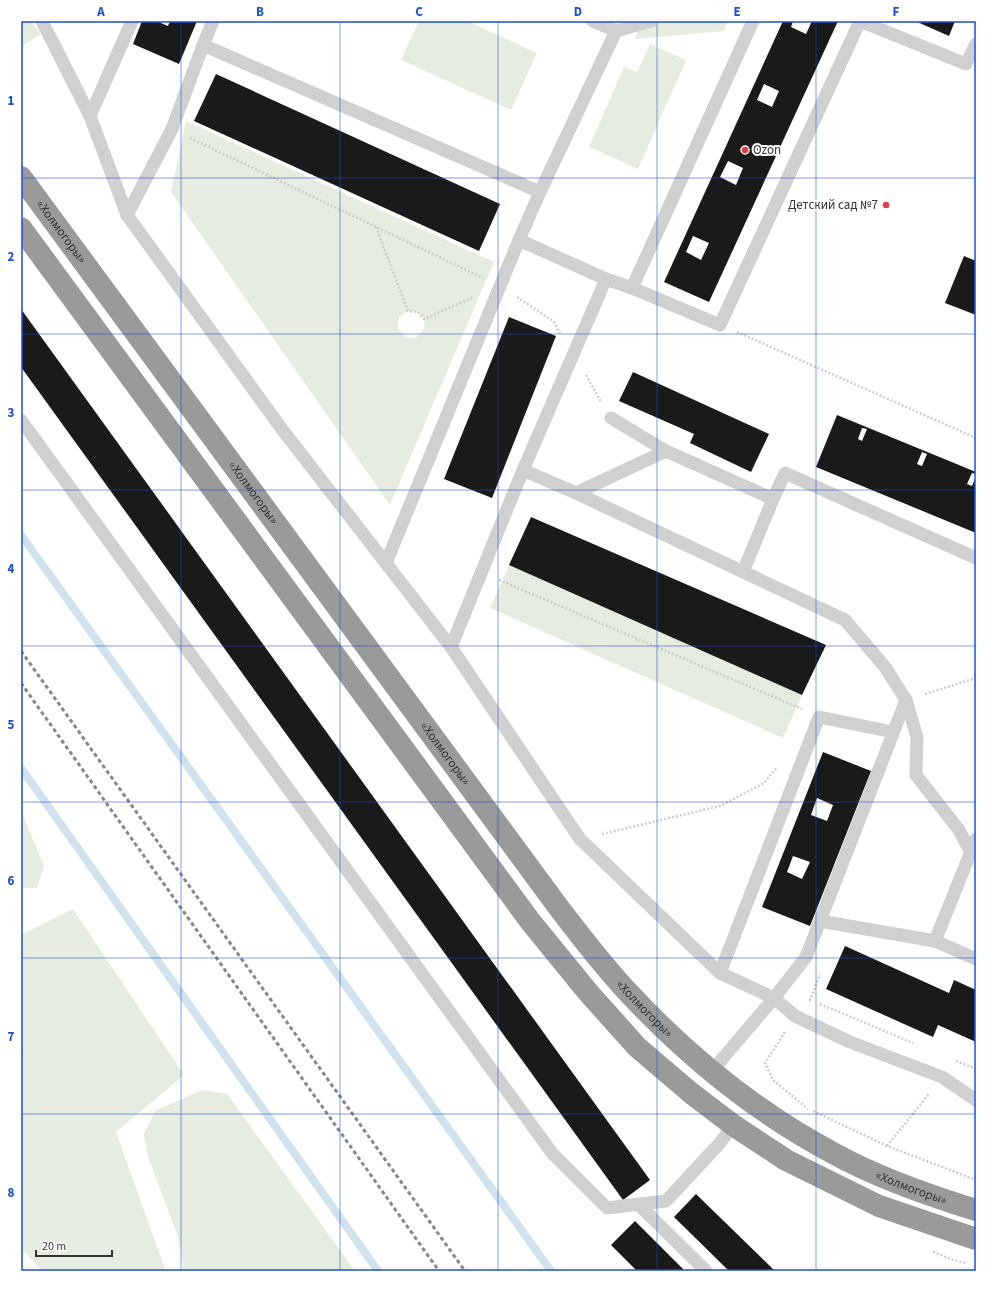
<svg xmlns="http://www.w3.org/2000/svg" width="997" height="1292" viewBox="0 0 997 1292" font-family="'Source Sans 3',sans-serif">
<style>
.green{fill:#e6ecdf;fill-rule:evenodd}
.lines{fill:none;stroke-linecap:round;stroke-linejoin:round}
.stream{stroke:#cfe2ee;stroke-width:8}
.building{fill:#1a1a1a;fill-rule:evenodd}
.path{stroke:#cdcdcd;stroke-width:2.5;stroke-dasharray:2 2;stroke-linecap:butt}
.lane{stroke:#d0d0d0;stroke-width:13}
.highway{stroke:#9a9a9a;stroke-width:22}
.rail{stroke:#888;stroke-width:3;stroke-dasharray:4 3;stroke-linecap:butt}
.grid{fill:none;stroke:#1d4ed8;stroke-width:1;stroke-opacity:0.55}
.poi-dot{fill:#e63946;stroke:#fff;stroke-width:1.5}
.labels{text-anchor:middle;dominant-baseline:central;stroke-width:4;stroke-linejoin:round;paint-order:stroke}
.poi-label{font-size:13px;fill:#333;stroke:#fff;text-anchor:start}
.street-label{font-size:13px;fill:#333;stroke:#fff}
.neatline{fill:none;stroke:#1d4ed8;stroke-width:1.5}
.grid-label{font-size:13px;text-anchor:middle;font-weight:bold;fill:#1d4ed8}
</style>
<rect width="100%" height="100%" fill="#fff"/>
<g class="green">
<polygon points="21,21 31,21 41,34 21,47"/>
<polygon points="419,21 467,21 537,53 511,110 401,60"/>
<polygon points="641,21 728,21 724,31 635,39"/>
<polygon points="650,44 686,60 638,169 589,147 624,67 637,72"/>
<path d="M186,121L494,262L390,505L171,192ZM408,311C442,309 416,359 398,328C397,320 400,314 408,311Z"/>
<polygon points="509,565 802,695 783,738 490,608"/>
<polygon points="21,814 24,818 44,866 37,888 21,888"/>
<polygon points="73,909 184,1075 116,1132 165,1269 161,1271 42,1271 21,1248 21,935"/>
<polygon points="202,1090 227,1094 355,1271 182,1271 183,1261 177,1234 148,1157 144,1134 155,1111"/>
</g>
<g class="lines">
<g class="stream">
<polyline points="21,535 551,1271"/>
<polyline points="21,768 378,1271"/>
</g>
</g>
<g class="building">
<polygon points="142,21 156,21 168,26 170,21 197,21 179,64 133,44"/>
<path d="M783,21H793L791,27L806,34L812,21H838L709,302L664,282ZM764,84L779,91L772,107L757,100ZM728,161L743,168L736,185L720,177ZM693,236L709,243L701,260L686,252Z"/>
<polygon points="915,21 955,21 949,36"/>
<polygon points="216,74 500,204 479,251 194,121"/>
<polygon points="964,256 976,261 976,315 945,303"/>
<polygon points="21,309 650,1180 623,1200 21,367"/>
<polygon points="509,317 556,336 492,498 444,479"/>
<polygon points="633,372 769,434 751,472 690,443 694,434 619,401"/>
<path d="M837,415L976,472V474L972,473L967,484L972,486L976,476V533L816,467ZM862,428L867,429L862,441L858,439ZM922,452L927,454L922,466L917,464Z"/>
<polygon points="531,517 826,645 802,695 509,565"/>
<path d="M823,752L871,771L810,926L762,907ZM817,798L833,805L827,821L811,815ZM793,856L810,862L802,879L787,872Z"/>
<polygon points="845,946 949,993 954,980 976,990 976,1042 938,1025 933,1037 826,989"/>
<polygon points="696,1194 775,1271 729,1271 674,1217"/>
<polygon points="635,1221 685,1271 637,1271 611,1245"/>
</g>
<g class="lines">
<g class="path">
<polyline points="190,138 483,278"/>
<polyline points="376,227 408,311 418,312 424,319 474,297"/>
<polyline points="517,297 553,321 560,333"/>
<polyline points="737,332 976,438"/>
<polyline points="586,375 601,402"/>
<polyline points="499,580 802,709"/>
<polyline points="925,694 976,678"/>
<polyline points="602,834 720,806 764,783 777,767"/>
<polyline points="811,1000 810,1000 820,974"/>
<polyline points="820,1004 913,1043"/>
<polyline points="785,1032 765,1063 773,1080 808,1109"/>
<polyline points="956,1061 976,1069"/>
<polyline points="813,1111 887,1146 976,1180"/>
<polyline points="887,1146 929,1094"/>
<polyline points="933,1252 953,1260 966,1263"/>
</g>
<g class="lane">
<polyline points="42,21 90,116 127,215 281,428 451,647 580,839 720,973 774,998 795,1016 850,1042 942,1077 976,1100"/>
<polyline points="593,21 616,31 651,21"/>
<polyline points="753,21 632,288 720,325 860,21 966,64 976,44"/>
<polyline points="203,45 213,21"/>
<polyline points="90,116 132,21"/>
<polyline points="540,192 616,31"/>
<polyline points="127,215 172,129 203,45 540,192 519,240"/>
<polyline points="606,279 632,288"/>
<polyline points="611,418 666,451 773,499 785,473 976,558"/>
<polyline points="21,420 552,1153 607,1208 666,1201 720,1143 733,1125"/>
<polyline points="523,470 576,493 666,451"/>
<polyline points="576,493 845,620 885,667 906,700 917,737 916,775 959,830 971,853"/>
<polyline points="386,563 519,240 606,279 523,470 451,647"/>
<polyline points="743,572 773,499"/>
<polyline points="976,839 935,941 976,959"/>
<polyline points="820,921 935,941"/>
<polyline points="720,973 819,717 893,732"/>
<polyline points="712,1071 774,998 806,957 906,700"/>
<polyline points="638,1204 706,1271"/>
</g>
<g class="highway">
<path id="s1" d="M21,177L556,904C578,933 600,962 625,989C685,1054 754,1111 833,1153C878,1178 927,1195 976,1210"/>
<polyline points="21,228 530,921 587,991 637,1047 691,1093 733,1125 786,1160 879,1206 976,1239"/>
</g>
<g class="rail">
<polyline points="21,651 465,1271"/>
<polyline points="21,683 439,1271"/>
</g>
</g>
<path class="grid" d="M181,21V1271M340,21V1271M498,21V1271M657,21V1271M816,21V1271M21,178H976M21,334H976M21,490H976M21,646H976M21,802H976M21,958H976M21,1114H976"/>
<g class="poi-dot">
<circle cx="745" cy="150" r="4"/>
<circle cx="886" cy="205" r="4"/>
</g>
<g class="labels">
<g class="poi-label">
<text x="753" y="150">Ozon</text>
<text x="878" y="205" text-anchor="end">Детский сад №7</text>
</g>
<g class="street-label">
<text stroke="none"><textPath href="#s1" startOffset="68">«Холмогоры»</textPath></text>
<text stroke="none"><textPath href="#s1" startOffset="392">«Холмогоры»</textPath></text>
<text stroke="none"><textPath href="#s1" startOffset="716">«Холмогоры»</textPath></text>
<text stroke="none"><textPath href="#s1" startOffset="1040">«Холмогоры»</textPath></text>
<text stroke="none"><textPath href="#s1" startOffset="1364">«Холмогоры»</textPath></text>
</g>
</g>
<rect width="997" height="1292" fill="none" stroke="#ffffff" stroke-width="44"/>
<path d="M36 1250v6h76v-6" fill="none" stroke="#333333" stroke-width="2"/>
<text x="42" y="1250" font-size="12" fill="#333333" stroke="#ffffff" stroke-width="3" paint-order="stroke">20 m</text>
<rect x="22" y="22" width="953" height="1248" class="neatline"/>
<g class="grid-label">
<text x="101" y="16">A</text>
<text x="260" y="16">B</text>
<text x="419" y="16">C</text>
<text x="578" y="16">D</text>
<text x="737" y="16">E</text>
<text x="896" y="16">F</text>
<text x="11" y="105">1</text>
<text x="11" y="261">2</text>
<text x="11" y="417">3</text>
<text x="11" y="573">4</text>
<text x="11" y="729">5</text>
<text x="11" y="885">6</text>
<text x="11" y="1041">7</text>
<text x="11" y="1197">8</text>
</g>
</svg>
